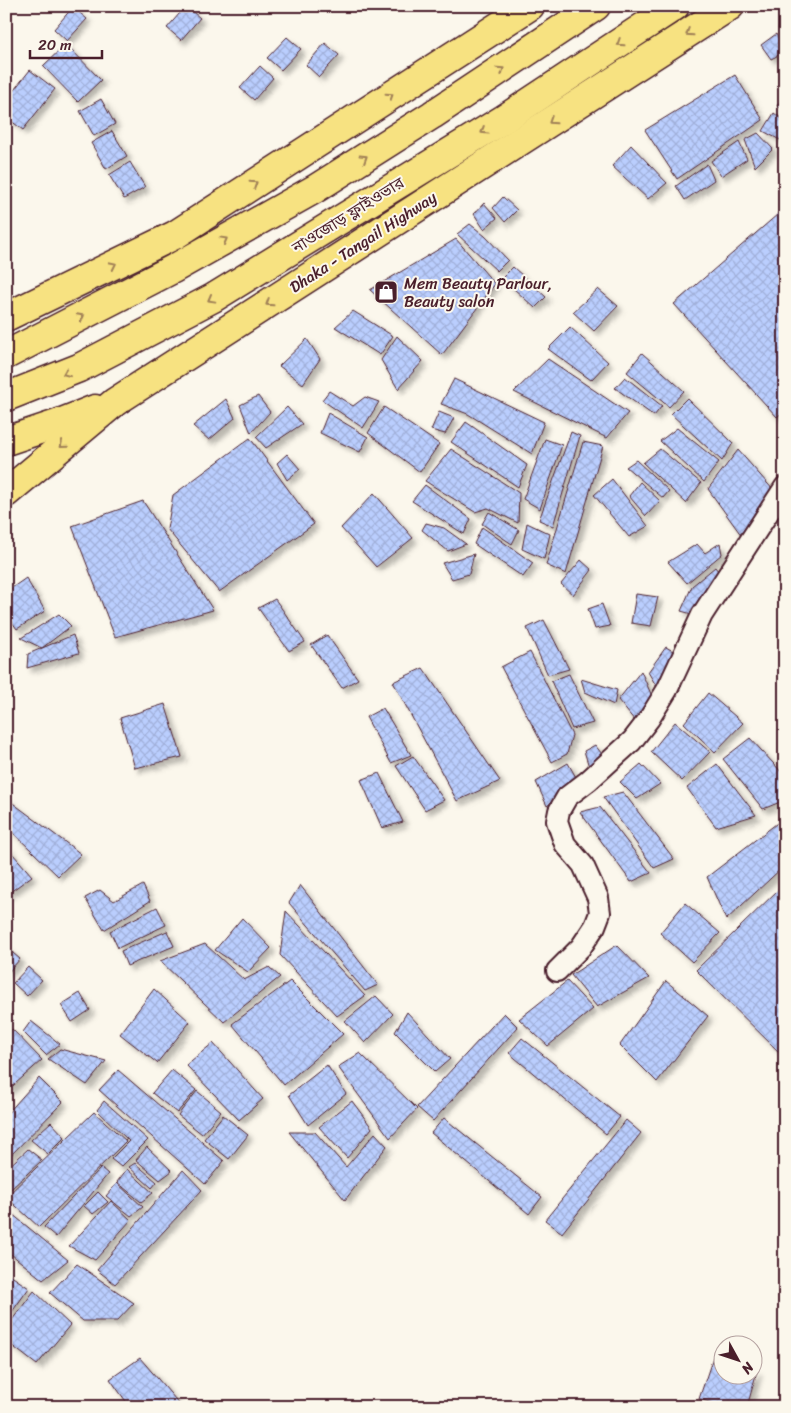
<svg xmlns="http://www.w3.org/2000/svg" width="791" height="1413" viewBox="0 0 791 1413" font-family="Sriracha,'Noto Sans Bengali',sans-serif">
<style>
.building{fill:url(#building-cross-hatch);stroke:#4a1f2b;filter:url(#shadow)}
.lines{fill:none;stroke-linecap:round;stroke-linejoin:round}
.street-casing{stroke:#4a1f2b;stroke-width:24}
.highway-casing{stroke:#4a1f2b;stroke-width:31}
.street{stroke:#fbf7ec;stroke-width:20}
.highway{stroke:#f7e281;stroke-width:28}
.oneway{stroke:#a08056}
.labels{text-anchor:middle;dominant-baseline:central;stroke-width:4;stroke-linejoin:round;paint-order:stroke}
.street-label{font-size:16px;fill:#4a1f2b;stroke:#fbf7ec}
.poi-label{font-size:16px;fill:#4a1f2b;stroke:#fbf7ec;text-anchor:start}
</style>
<defs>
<pattern id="building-cross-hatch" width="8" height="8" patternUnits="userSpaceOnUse" patternTransform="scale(1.25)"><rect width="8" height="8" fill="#bacefe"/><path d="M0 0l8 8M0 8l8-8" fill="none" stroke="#a1b0da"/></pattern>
<filter id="shadow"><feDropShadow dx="4.5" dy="4.5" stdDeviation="2.5" flood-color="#0004"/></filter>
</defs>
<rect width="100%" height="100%" fill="#fbf7ec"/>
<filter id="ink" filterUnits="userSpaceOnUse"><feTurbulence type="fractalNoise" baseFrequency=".02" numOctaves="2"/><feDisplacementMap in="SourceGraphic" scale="10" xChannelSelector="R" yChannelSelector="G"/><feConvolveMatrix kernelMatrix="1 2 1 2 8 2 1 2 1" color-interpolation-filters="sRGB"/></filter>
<g filter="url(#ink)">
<g class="building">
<polygon points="186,6 200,18 181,40 167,28"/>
<polygon points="73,7 87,19 67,41 54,29"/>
<polygon points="785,23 785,39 778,28"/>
<polygon points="776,34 785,48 785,52 771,59 761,45"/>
<polygon points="287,37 301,49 281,70 267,58"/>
<polygon points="325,43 339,55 319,77 306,65"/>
<polygon points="66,44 101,80 78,102 43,66"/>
<polygon points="260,66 273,78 254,100 240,88"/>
<polygon points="30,70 55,89 23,130 6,117 6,100"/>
<polygon points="735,75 763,120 677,179 645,130"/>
<polygon points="785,93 785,110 777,106"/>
<polygon points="101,99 115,124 94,136 80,111"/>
<polygon points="774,113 785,121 785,131 780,140 763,131"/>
<polygon points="112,131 127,156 106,169 91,143"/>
<polygon points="758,133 773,149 755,167 745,140"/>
<polygon points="739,142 747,159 721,176 711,161"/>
<polygon points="631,145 667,183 648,199 612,166"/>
<polygon points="130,162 145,187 124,199 109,175"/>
<polygon points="707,164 714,180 685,200 676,186"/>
<polygon points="503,197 517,210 505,222 493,208"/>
<polygon points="484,203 497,218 484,229 474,214"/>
<polygon points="785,208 785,410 777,417 674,304"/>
<polygon points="470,224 485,236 508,260 497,271 457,234"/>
<polygon points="456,239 495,284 442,355 370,290"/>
<polygon points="513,267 546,297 535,308 502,278"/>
<polygon points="598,289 618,306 594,331 573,312"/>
<polygon points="353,311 393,336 380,355 335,327"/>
<polygon points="570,327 608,362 591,380 548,349"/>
<polygon points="397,336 423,361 398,389 381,360"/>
<polygon points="307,339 320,359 303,384 279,366"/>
<polygon points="642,353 684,391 669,407 627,372"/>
<polygon points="548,359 628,413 607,438 514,392"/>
<polygon points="625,377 662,406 654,416 615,388"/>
<polygon points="454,379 544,422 532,454 468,414 441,404"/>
<polygon points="329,391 353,406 365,397 379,402 363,428 322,400"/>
<polygon points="258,396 270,412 251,433 240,405"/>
<polygon points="687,398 733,443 722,461 671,414"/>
<polygon points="226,399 235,418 209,440 193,426"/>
<polygon points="287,407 302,424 266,448 256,437"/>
<polygon points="384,407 439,444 420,472 368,433"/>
<polygon points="439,412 454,418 445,434 431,430"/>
<polygon points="328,413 368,437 360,452 320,433"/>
<polygon points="466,422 527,465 518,487 451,442"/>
<polygon points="677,428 719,462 704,482 660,441"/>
<polygon points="571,432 580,436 553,526 539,520"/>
<polygon points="250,438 314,524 219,592 167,529 173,495"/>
<polygon points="545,439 562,445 540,509 523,499"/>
<polygon points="583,442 603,446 566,574 546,565"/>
<polygon points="451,449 519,493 518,523 488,508 475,512 425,481"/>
<polygon points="660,449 701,483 686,503 643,463"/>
<polygon points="738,450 775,492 744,539 708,489"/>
<polygon points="287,454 300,469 287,480 277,463"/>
<polygon points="636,460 669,491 663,498 626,467"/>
<polygon points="612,479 648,526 629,537 594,495"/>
<polygon points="640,482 660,501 646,516 629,496"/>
<polygon points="425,485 471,519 464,534 412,501"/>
<polygon points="374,493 413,538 376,567 341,528"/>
<polygon points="143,501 213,610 115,637 72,526"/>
<polygon points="489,512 519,530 512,544 482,524"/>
<polygon points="426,523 444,528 466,544 448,551 422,530"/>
<polygon points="527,523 550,534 544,559 522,549"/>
<polygon points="482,527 533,563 523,577 474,544"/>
<polygon points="720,543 722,554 687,583 668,562 697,544 705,553"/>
<polygon points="474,554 469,574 452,579 442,563"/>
<polygon points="581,560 592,570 573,595 561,584"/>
<polygon points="715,567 722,576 699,616 681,611 692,586"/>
<polygon points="26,578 45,611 17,629 6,614 6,592"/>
<polygon points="636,594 658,597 651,626 631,623"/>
<polygon points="275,599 305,642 289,651 258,608"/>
<polygon points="602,604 610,626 595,629 588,609"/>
<polygon points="59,614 71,626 42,648 21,638"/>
<polygon points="544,620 569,669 548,675 527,628"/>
<polygon points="73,635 79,653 27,668 28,654"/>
<polygon points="327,635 358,679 342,688 311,645"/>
<polygon points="666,647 680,655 661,694 648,672"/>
<polygon points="530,652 572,735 567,754 552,762 501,667"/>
<polygon points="423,668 500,781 457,801 393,682"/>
<polygon points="641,671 654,701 639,726 618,700"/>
<polygon points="569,674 593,723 572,729 551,681"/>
<polygon points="581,679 617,690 614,705 585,692"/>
<polygon points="708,693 743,723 715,752 684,723"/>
<polygon points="165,704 182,757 135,768 120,718"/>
<polygon points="383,708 411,755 391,763 366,717"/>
<polygon points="675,722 710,752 682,781 651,752"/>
<polygon points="750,738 785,776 785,800 763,809 723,759"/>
<polygon points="595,745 605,758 590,770 584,751"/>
<polygon points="413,756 444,800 425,810 396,766"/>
<polygon points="568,763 578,781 547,806 536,782"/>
<polygon points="641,764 660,784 637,799 620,782"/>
<polygon points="717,764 756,815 716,827 687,788"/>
<polygon points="379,773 403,822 382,828 361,780"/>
<polygon points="623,792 674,859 654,868 603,797"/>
<polygon points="6,798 81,854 58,876 6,826"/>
<polygon points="600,807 651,873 631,882 580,812"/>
<polygon points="785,817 785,865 726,920 707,877"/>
<polygon points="6,846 32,876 6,895"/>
<polygon points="143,885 150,901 104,930 85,898 100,890 114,901"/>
<polygon points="300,885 378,985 365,991 289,903"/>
<polygon points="780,888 785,894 785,1058 696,970"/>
<polygon points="685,903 720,933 692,962 660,933"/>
<polygon points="157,907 166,925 118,948 110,931"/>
<polygon points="286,911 365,996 337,1016 280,955"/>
<polygon points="242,918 271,948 248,972 215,950"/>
<polygon points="167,931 174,946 127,966 121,951"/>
<polygon points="205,944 244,980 269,967 280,977 224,1022 160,961"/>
<polygon points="617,945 649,978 597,1007 571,975"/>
<polygon points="6,947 20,959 6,975"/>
<polygon points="28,967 42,980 27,996 13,983"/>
<polygon points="290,981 343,1034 284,1085 232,1024"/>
<polygon points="567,981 593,1009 548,1046 519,1019"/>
<polygon points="666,981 708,1016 657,1082 620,1045"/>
<polygon points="154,989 190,1022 157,1063 120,1034"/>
<polygon points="80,993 90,1010 72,1022 61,1005"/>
<polygon points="376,996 393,1014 365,1043 345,1021"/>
<polygon points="407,1012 450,1059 435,1072 395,1032"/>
<polygon points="504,1013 518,1027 433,1121 417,1107"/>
<polygon points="31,1021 60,1044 46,1055 23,1032"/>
<polygon points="12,1029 42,1060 6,1092 6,1034"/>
<polygon points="522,1038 620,1117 606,1134 509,1053"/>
<polygon points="213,1043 263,1099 239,1120 186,1065"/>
<polygon points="60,1049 106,1061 87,1085 48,1059"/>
<polygon points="360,1053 417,1109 390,1138 338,1067"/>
<polygon points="327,1065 346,1094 308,1125 289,1095"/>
<polygon points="118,1070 224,1161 205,1184 99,1090"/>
<polygon points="172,1070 196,1090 177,1113 152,1093"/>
<polygon points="39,1078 63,1102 6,1160 6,1115"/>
<polygon points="197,1091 221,1111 202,1134 178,1115"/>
<polygon points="104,1101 148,1140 121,1167 111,1159 129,1141 97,1110"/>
<polygon points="352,1101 372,1128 347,1158 319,1127"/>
<polygon points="94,1112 126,1141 39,1227 6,1197"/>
<polygon points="223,1115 248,1135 229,1159 204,1139"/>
<polygon points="444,1118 542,1197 529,1214 431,1133"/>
<polygon points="626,1120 641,1133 562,1233 545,1220"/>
<polygon points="51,1122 65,1137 48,1154 31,1140"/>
<polygon points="289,1132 315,1132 346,1167 375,1133 387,1146 345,1200"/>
<polygon points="147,1147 172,1171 160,1180 136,1160"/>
<polygon points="28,1149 42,1160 11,1189 6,1184 6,1169"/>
<polygon points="135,1163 157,1182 152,1188 129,1167"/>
<polygon points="101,1168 108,1174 56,1237 44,1227"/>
<polygon points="127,1169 153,1193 141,1202 117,1182"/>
<polygon points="183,1170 202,1190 115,1284 97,1270"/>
<polygon points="117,1183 143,1207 131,1216 106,1196"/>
<polygon points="98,1192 108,1202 93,1214 84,1206"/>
<polygon points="111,1201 131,1220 95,1260 69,1246"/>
<polygon points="6,1209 68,1260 43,1280 6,1250"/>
<polygon points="77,1264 134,1303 117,1321 83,1321 50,1293"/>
<polygon points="7,1273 29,1288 9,1316 6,1313"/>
<polygon points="34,1291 70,1325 37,1365 6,1341 6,1328"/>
<polygon points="713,1357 724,1360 724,1376 754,1376 754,1370 757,1371 747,1407 726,1407 699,1399"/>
<polygon points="140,1358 182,1407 130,1407 110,1379"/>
</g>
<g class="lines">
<g class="street-casing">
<polyline id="street" points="557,971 581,947 595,926 600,913 598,898 583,865 565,844 557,821 559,811 567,797 588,781 632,741 649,719 667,690 702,615 785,487"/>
</g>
<g class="highway-casing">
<g id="highway">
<polyline points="6,317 175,235 530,6"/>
<polyline points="6,355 173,269 315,189 432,115 596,6"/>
<polyline points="6,397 79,368 213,298 504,119 675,6"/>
<polyline points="6,441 57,424 95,409"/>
<polyline points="6,493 115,402 730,6"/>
</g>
</g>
<use href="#street" class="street"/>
<use href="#highway" class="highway"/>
</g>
<defs><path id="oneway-chevron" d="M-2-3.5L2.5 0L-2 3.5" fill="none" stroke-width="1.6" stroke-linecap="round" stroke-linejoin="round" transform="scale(1.25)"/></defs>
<g class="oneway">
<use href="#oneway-chevron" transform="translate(689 33) rotate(147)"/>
<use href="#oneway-chevron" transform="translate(620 43) rotate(147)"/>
<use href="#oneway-chevron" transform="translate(501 70) rotate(-34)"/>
<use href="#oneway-chevron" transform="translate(390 96) rotate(-33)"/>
<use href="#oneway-chevron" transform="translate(552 121) rotate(147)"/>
<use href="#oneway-chevron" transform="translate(484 131) rotate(148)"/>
<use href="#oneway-chevron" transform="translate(364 158) rotate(-32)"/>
<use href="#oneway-chevron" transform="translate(254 184) rotate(-33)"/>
<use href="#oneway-chevron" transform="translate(224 240) rotate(-29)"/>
<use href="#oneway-chevron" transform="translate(113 265) rotate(-26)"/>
<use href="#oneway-chevron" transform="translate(211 299) rotate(151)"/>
<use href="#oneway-chevron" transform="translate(269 303) rotate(147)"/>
<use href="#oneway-chevron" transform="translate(81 317) rotate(-27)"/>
<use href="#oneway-chevron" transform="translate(66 373) rotate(158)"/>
<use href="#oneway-chevron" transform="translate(63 445) rotate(140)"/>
</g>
</g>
<defs>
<g id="shop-square" transform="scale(1.25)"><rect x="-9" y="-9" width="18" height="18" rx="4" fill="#4a1f2b" stroke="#fbf7ec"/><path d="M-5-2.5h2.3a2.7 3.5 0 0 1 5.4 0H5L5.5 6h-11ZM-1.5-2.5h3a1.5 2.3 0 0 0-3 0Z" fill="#fff"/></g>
</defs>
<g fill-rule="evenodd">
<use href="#shop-square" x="386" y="292"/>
</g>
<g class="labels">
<g class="street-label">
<text transform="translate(348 215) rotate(-32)">নাওজোড় ফ্লাইওভার</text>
<text transform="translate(363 242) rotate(-33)">Dhaka - Tangail Highway</text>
</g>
<g class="poi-label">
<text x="404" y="283">Mem Beauty Parlour,<tspan x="404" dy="18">Beauty salon</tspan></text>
</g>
</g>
<rect width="791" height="1413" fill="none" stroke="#fbf7ec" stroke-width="25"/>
<rect x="12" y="12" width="766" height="1388" fill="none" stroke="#4a1f2b" stroke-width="2" filter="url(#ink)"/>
<g transform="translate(738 1360) rotate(130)"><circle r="24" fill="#fbf7ec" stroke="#b4a19f"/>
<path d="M0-4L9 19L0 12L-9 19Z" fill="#4a1f2b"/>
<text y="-8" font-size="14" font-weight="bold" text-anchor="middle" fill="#4a1f2b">N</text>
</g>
<path d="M30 50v8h72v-8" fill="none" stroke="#4a1f2b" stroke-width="2.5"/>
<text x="38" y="50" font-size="15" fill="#4a1f2b" stroke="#fbf7ec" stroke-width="4" paint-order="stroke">20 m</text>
</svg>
